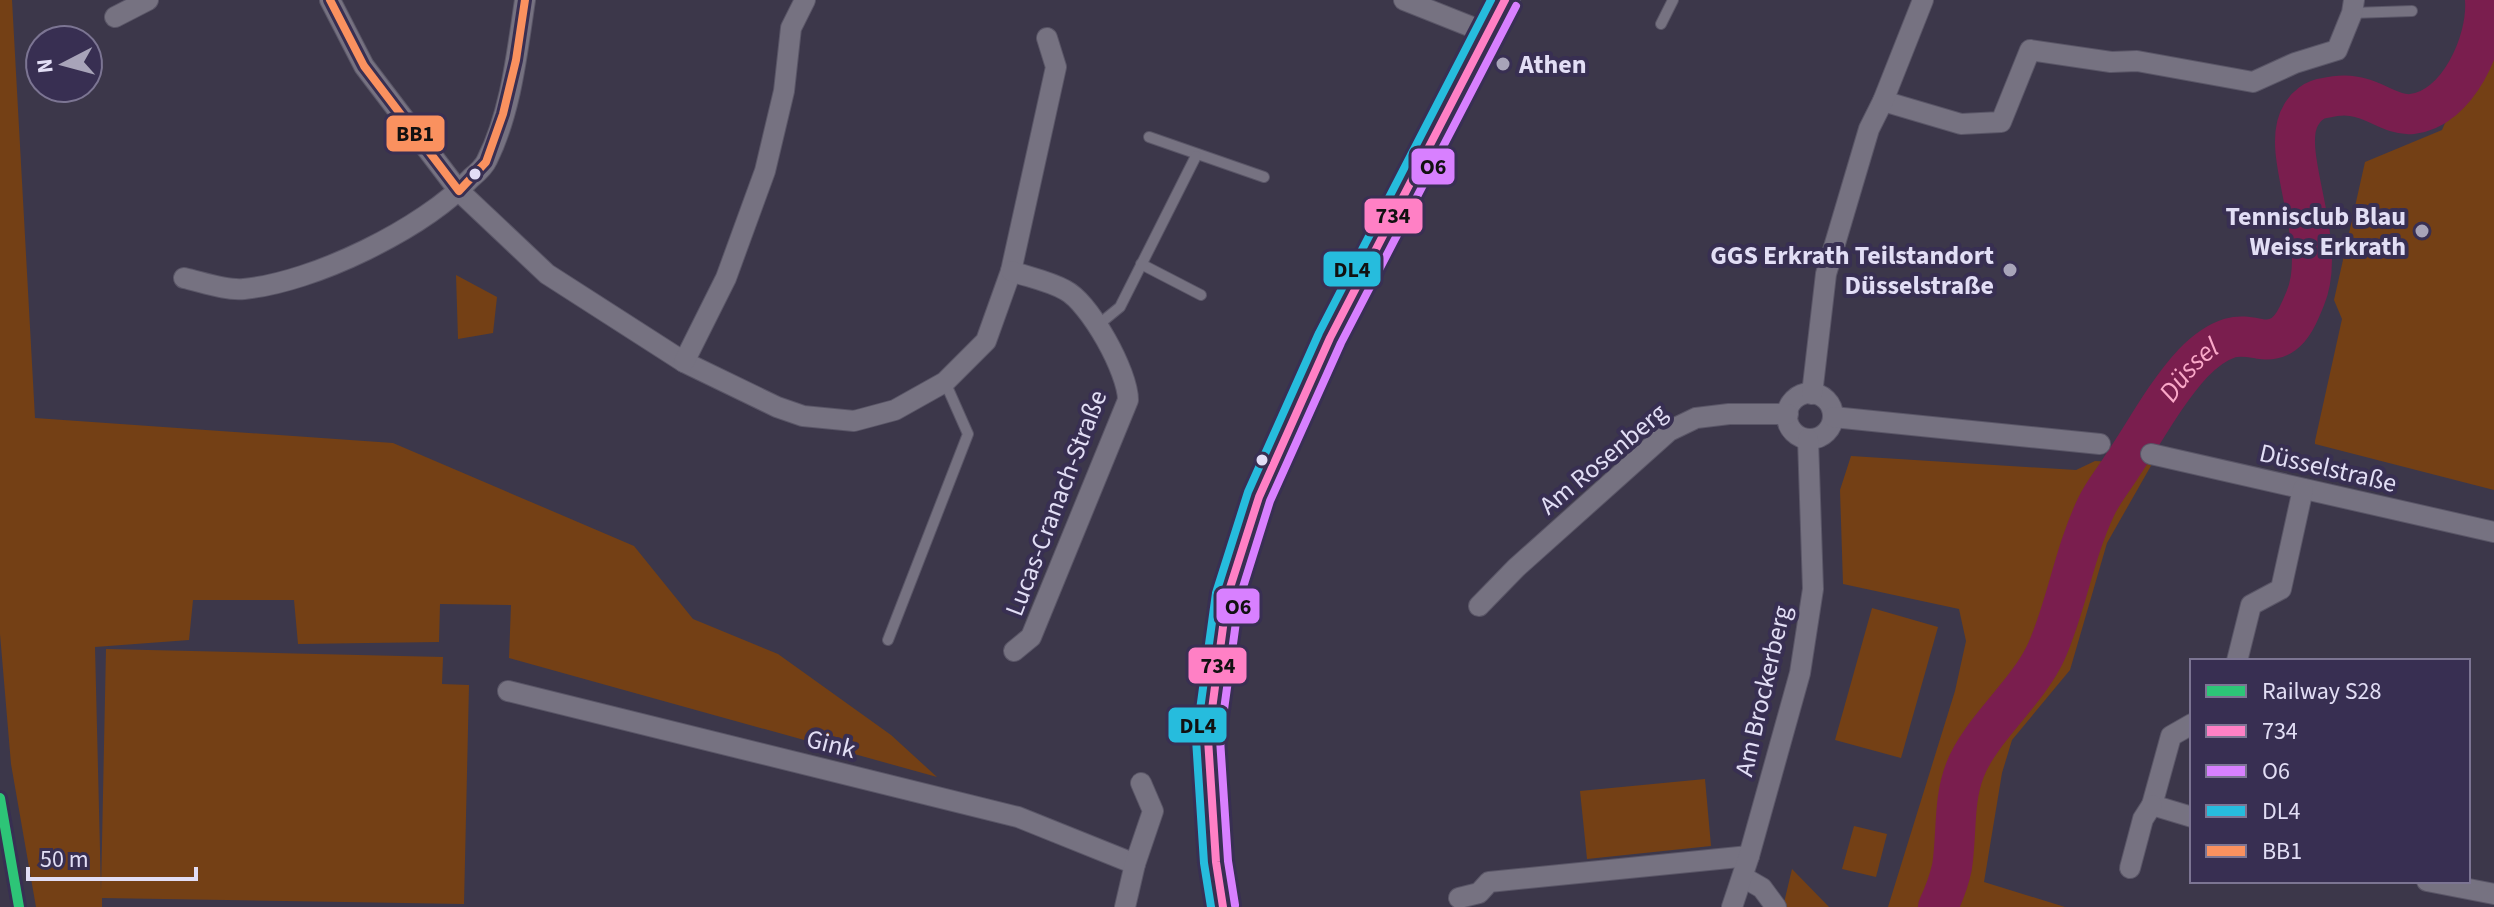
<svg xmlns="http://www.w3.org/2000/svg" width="2494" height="907" viewBox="0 0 2494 907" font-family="'Source Sans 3',sans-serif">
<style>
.green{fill:#744015}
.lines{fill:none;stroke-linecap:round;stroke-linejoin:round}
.river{stroke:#7a1e4e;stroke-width:40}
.lane-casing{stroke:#5a5667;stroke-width:12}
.street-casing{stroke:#5a5667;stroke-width:22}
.secondary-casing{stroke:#5a5667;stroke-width:32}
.lane{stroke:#767281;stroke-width:10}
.street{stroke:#767281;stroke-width:20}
.secondary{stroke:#767281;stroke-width:30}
.bus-1-casing{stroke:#382f52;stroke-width:14}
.bus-2-casing{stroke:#382f52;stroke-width:14}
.bus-3-casing{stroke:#382f52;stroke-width:14}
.bus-4-casing{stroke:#382f52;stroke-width:14}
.bus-1{stroke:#ff80c5;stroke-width:8}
.bus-2{stroke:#d880ff;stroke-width:8}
.bus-3{stroke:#26bcdd;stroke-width:8}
.bus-4{stroke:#fa915f;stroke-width:8}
.rail-1-casing{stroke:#382f52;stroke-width:16}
.rail-1{stroke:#2dc577;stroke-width:10}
.poi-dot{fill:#a8a4b9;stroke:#382f52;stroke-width:3}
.bus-dot{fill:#e2def5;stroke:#382f52;stroke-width:3}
.labels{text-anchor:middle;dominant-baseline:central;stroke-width:8;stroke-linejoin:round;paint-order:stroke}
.poi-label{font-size:26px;font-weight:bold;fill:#e2def5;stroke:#382f52;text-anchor:end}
.street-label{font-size:26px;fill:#e2def5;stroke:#382f52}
.water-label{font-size:28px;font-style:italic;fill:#faa8c8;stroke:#382f52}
.line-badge{stroke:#382f52;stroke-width:3}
.pale-badge-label{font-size:22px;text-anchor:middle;font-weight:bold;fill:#111}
</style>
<rect width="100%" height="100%" fill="#3c374a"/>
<g class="green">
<polygon points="0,0 12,0 35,418 393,443 634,546 693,619 778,654 891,735 937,777 509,658 511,605 440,604 439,642 298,644 294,600 193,600 189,640 95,647 101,891 106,649 443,657 442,684 469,685 464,904 102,898 102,907 36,907 11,764 0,634"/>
<polygon points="2494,12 2494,490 2315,444 2315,441 2342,319 2334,300 2365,162 2442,130"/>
<polygon points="456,275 497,297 493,333 458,339"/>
<polygon points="1851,456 2076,470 2095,461 2152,464 2107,543 2070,670 2012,740 2002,773 1984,882 2065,907 1888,907 1955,691 1966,641 1959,609 1843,584 1840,490"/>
<polygon points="1872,608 1938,627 1901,758 1835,740"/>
<polygon points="1705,779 1711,846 1587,859 1580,791"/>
<polygon points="1854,826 1887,834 1876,877 1842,869"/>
<polygon points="1792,869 1829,907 1783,907"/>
</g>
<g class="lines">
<path class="river" id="s1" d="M1938,907C1944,894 1949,881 1952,867C1957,835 1953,800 1965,770C1980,730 2028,693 2047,650C2067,604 2074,553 2096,507C2103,492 2114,479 2122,466C2137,444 2150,421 2165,399C2181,376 2202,347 2230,338C2241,335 2249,337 2260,339C2287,343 2296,321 2305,299C2330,241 2278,152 2301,115C2306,106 2315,99 2325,98C2337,95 2349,94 2361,98C2378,102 2394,116 2412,114C2458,109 2488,41 2485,0"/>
<g class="lane-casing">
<g id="lane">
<polyline points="2352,13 2412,11"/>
<polyline points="1661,24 1673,0"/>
<polyline points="1149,137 1264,177"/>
<polyline points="1141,264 1201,295"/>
<polyline points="1098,325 1120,307 1196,156"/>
<polyline points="888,640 968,434 945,382"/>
</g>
</g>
<g class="street-casing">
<g id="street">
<polyline points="330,0 364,66 459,191 547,274 684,362 777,407 803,416 854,421 895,410 945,382 986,341 1011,271 1056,67 1047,38"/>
<polyline points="1404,0 1487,33"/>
<polyline points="115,17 148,0"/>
<polyline points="1883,101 1961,124 2001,122 2030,50 2111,62 2137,61 2253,82 2295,63 2337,50 2352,13 2354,0"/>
<path d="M1011,271C1028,277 1049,281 1065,290C1090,303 1128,372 1128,400L1031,637L1014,651"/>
<path d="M184,278C202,282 226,291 244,289C314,282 423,229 471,178C477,173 484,167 487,160C511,112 517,53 525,0"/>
<polyline points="684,362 726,278 765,171 784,91 791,28 805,0"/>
<circle cx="1810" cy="416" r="23"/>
<polyline points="1812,394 1826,274 1869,129 1883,101 1923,0"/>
<polyline points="1833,417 2100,444"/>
<polyline points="2151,454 2494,532"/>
<polyline points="1479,606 1516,568 1669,431 1696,418 1729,414 1788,414"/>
<polyline points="2237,661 2251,605 2281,589 2303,489"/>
<polyline points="508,691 1018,817 1135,864"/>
<polyline points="2192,724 2171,736 2152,805 2192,817"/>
<polyline points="2130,868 2143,819 2152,805"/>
<polyline points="1743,877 1762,888 1776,907"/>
<polyline points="2427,881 2494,894"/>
<polyline points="1459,898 1479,893 1489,882 1749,856"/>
<polyline points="1125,907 1135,864 1153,811 1141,783"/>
<polyline points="1732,907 1749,856 1800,673 1813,589 1808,439"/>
</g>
</g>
<g class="secondary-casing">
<polyline id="secondary" points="1223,907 1216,862 1208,739 1227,597 1259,497 1330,338 1505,0"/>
</g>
<use href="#lane" class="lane"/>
<use href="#street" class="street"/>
<use href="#secondary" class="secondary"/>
<g class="bus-1-casing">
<polyline id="bus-1" points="1223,907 1216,862 1208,739 1227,597 1259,497 1330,338 1505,0"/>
</g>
<g class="bus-2-casing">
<polyline id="bus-2" points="1235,905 1228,861 1220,739 1239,600 1270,501 1341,343 1516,6"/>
</g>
<g class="bus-3-casing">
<polyline id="bus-3" points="1211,907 1204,863 1196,739 1216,593 1248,492 1319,333 1491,0"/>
</g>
<g class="bus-4-casing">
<polyline id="bus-4" points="330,0 364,66 459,191 486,162 503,114 516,60 525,0"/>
</g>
<use href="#bus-1" class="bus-1"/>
<use href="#bus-2" class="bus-2"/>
<use href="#bus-3" class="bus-3"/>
<use href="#bus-4" class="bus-4"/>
<g class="rail-1-casing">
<polyline id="rail-1" points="0,798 19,907"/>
</g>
<use href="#rail-1" class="rail-1"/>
</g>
<g class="poi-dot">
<circle cx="1503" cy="64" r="8"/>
<circle cx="2422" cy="231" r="8"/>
<circle cx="2010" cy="270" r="8"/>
</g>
<g class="bus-dot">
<circle cx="475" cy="174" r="7"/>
<circle cx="1262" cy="460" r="7"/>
</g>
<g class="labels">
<g class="poi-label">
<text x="1519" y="64" text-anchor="start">Athen</text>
<text x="2406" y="216">Tennisclub Blau<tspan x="2406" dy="30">Weiss Erkrath</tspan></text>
<text x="1994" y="255">GGS Erkrath Teilstandort<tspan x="1994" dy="30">Düsselstraße</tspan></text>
</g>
<g class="street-label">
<text transform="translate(1603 459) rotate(-40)">Am Rosenberg</text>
<text transform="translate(2328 468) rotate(13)">Düsselstraße</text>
<text transform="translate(1056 503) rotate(-69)">Lucas-Cranach-Straße</text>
<text transform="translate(1763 691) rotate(-77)">Am Brockerberg</text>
<text transform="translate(831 744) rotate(14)">Gink</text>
</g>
<g class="water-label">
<text stroke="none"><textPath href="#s1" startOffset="604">Düssel</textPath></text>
</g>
</g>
<g class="line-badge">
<rect x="385" y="114" width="61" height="39" rx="8" fill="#fa915f"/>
<rect x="1410" y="147" width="46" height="39" rx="8" fill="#d880ff"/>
<rect x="1363" y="197" width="61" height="38" rx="8" fill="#ff80c5"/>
<rect x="1322" y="250" width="60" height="38" rx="8" fill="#26bcdd"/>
<rect x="1215" y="587" width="46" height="38" rx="8" fill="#d880ff"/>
<rect x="1187" y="646" width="61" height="39" rx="8" fill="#ff80c5"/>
<rect x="1167" y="706" width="61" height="38" rx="8" fill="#26bcdd"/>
</g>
<g class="pale-badge-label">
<text x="415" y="141">BB1</text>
<text x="1433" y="174">O6</text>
<text x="1393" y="223">734</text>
<text x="1352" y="277">DL4</text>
<text x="1238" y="614">O6</text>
<text x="1218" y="673">734</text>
<text x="1198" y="733">DL4</text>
</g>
<rect x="2190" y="659" width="280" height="224" fill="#382f52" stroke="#7c7593" stroke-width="2"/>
<rect x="2206" y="685" width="40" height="12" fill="#2dc577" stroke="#7c7593" stroke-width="2"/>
<text x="2262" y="699" font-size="24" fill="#e2def5">Railway S28</text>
<rect x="2206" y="725" width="40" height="12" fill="#ff80c5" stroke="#7c7593" stroke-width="2"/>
<text x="2262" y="739" font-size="24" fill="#e2def5">734</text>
<rect x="2206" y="765" width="40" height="12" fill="#d880ff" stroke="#7c7593" stroke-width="2"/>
<text x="2262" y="779" font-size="24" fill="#e2def5">O6</text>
<rect x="2206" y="805" width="40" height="12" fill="#26bcdd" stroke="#7c7593" stroke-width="2"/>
<text x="2262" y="819" font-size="24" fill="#e2def5">DL4</text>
<rect x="2206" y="845" width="40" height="12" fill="#fa915f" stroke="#7c7593" stroke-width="2"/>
<text x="2262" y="859" font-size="24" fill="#e2def5">BB1</text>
<g transform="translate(64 64) rotate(264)"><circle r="38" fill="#382f52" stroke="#7c7593" stroke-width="2"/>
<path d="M0-6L14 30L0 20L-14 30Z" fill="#a8a4b9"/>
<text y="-12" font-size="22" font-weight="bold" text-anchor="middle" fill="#e2def5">N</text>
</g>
<path d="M28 867v12h168v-12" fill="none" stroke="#e2def5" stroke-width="4"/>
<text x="40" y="867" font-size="24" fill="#e2def5" stroke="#382f52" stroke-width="6" paint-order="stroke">50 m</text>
</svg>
